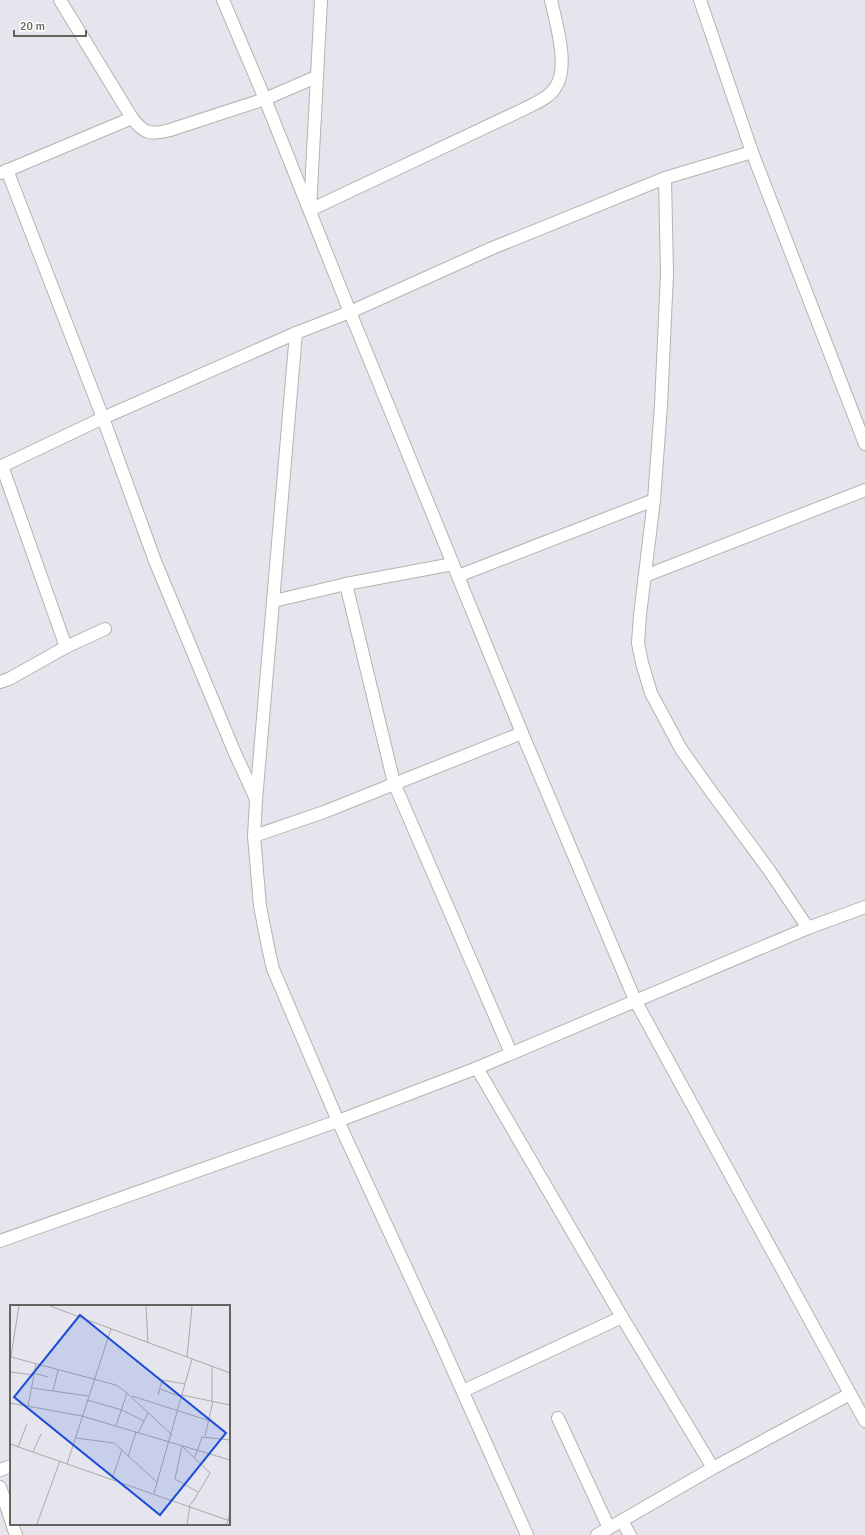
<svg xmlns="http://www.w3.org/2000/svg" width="865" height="1535" viewBox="0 0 865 1535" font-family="Signika,sans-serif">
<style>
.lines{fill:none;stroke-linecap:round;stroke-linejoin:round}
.minor-casing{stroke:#b4b3ae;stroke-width:14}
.minor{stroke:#fff;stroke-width:12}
.inset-road{fill:none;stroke:#aaa9ab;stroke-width:1}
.view{fill:#1d4ed8;fill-opacity:0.15;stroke:#1d4ed8;stroke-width:2}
.inset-edge{fill:none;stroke:#64635d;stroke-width:2}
</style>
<rect width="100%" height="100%" fill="#e6e5ee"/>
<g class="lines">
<g class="minor-casing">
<g id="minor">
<path d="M60,0L132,118C144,134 151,135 170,130L265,99L316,77"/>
<polyline points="223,0 265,99 350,312 522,733 635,1000 865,1421"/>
<path d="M321,0L310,210L524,109C535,103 548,99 555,88C570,68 556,23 551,0"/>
<polyline points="700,0 752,152 865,444"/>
<polyline points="7,170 103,418 155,561 234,751 256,799"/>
<polyline points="1,173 132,118"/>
<polyline points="665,178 667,274 661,405 654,500 640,615 638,643 642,663 651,693 681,749 710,790 769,870 808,928"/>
<polyline points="296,333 256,800 254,836 260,906 268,947 273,969 338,1121 440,1341 527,1535"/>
<polyline points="2,466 66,647"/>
<polyline points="0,467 103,418 296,333 350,312 490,249 665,178 752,152"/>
<polyline points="458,576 654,500"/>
<polyline points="645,576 865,490"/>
<polyline points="346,584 394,783 511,1053"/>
<polyline points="274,601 346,584 453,564"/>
<polyline points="0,682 9,679 66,647 105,629"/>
<polyline points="254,836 324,812 522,733"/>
<polyline points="477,1068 622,1317 713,1468"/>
<polyline points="0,1241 338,1121 477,1068 808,928 865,907"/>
<polyline points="463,1391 622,1317"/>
<polyline points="558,1418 609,1528"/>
<polyline points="0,1470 11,1466"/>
<polyline points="0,1487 11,1520"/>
<polyline points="622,1521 630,1535"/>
<polyline points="12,1524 16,1535"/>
<polyline points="597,1535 713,1468 850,1394"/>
</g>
</g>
<use href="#minor" class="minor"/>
</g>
<g transform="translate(10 1305)">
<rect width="220" height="220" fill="#e6e5ee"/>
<path class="inset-road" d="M40,1L220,68M136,1L138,38M1,52L106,80L117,88L162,130M177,52L182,1M0,57L9,1M0,67L24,70M24,68L38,72M22,83L78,91M150,84L172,92M43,86L48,65M148,90L152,75L175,79M172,90L220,100M122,91L200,116M77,95L112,105L134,116M202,96V61M0,98L72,111L220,155M18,101L26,59M106,121L117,88M128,128L138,108M195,131L203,96M66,133L104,138L148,178M0,139L220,216M8,142L17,119M23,147L31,129M118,152L126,127M185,152L192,132L220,135M57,159L101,24M102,174L112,145M144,188L182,54M179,201L184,195L200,168L172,141L165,174L188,187M27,219L50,156M177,219L180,201M217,219L220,207"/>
<path class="view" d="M70,10L216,128L150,210L4,92Z"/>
<rect width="220" height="220" class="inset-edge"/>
</g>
<path d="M14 30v6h72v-6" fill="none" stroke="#64635d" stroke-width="2"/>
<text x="20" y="30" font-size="12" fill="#64635d" stroke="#ffffff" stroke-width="3" paint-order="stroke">20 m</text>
</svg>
